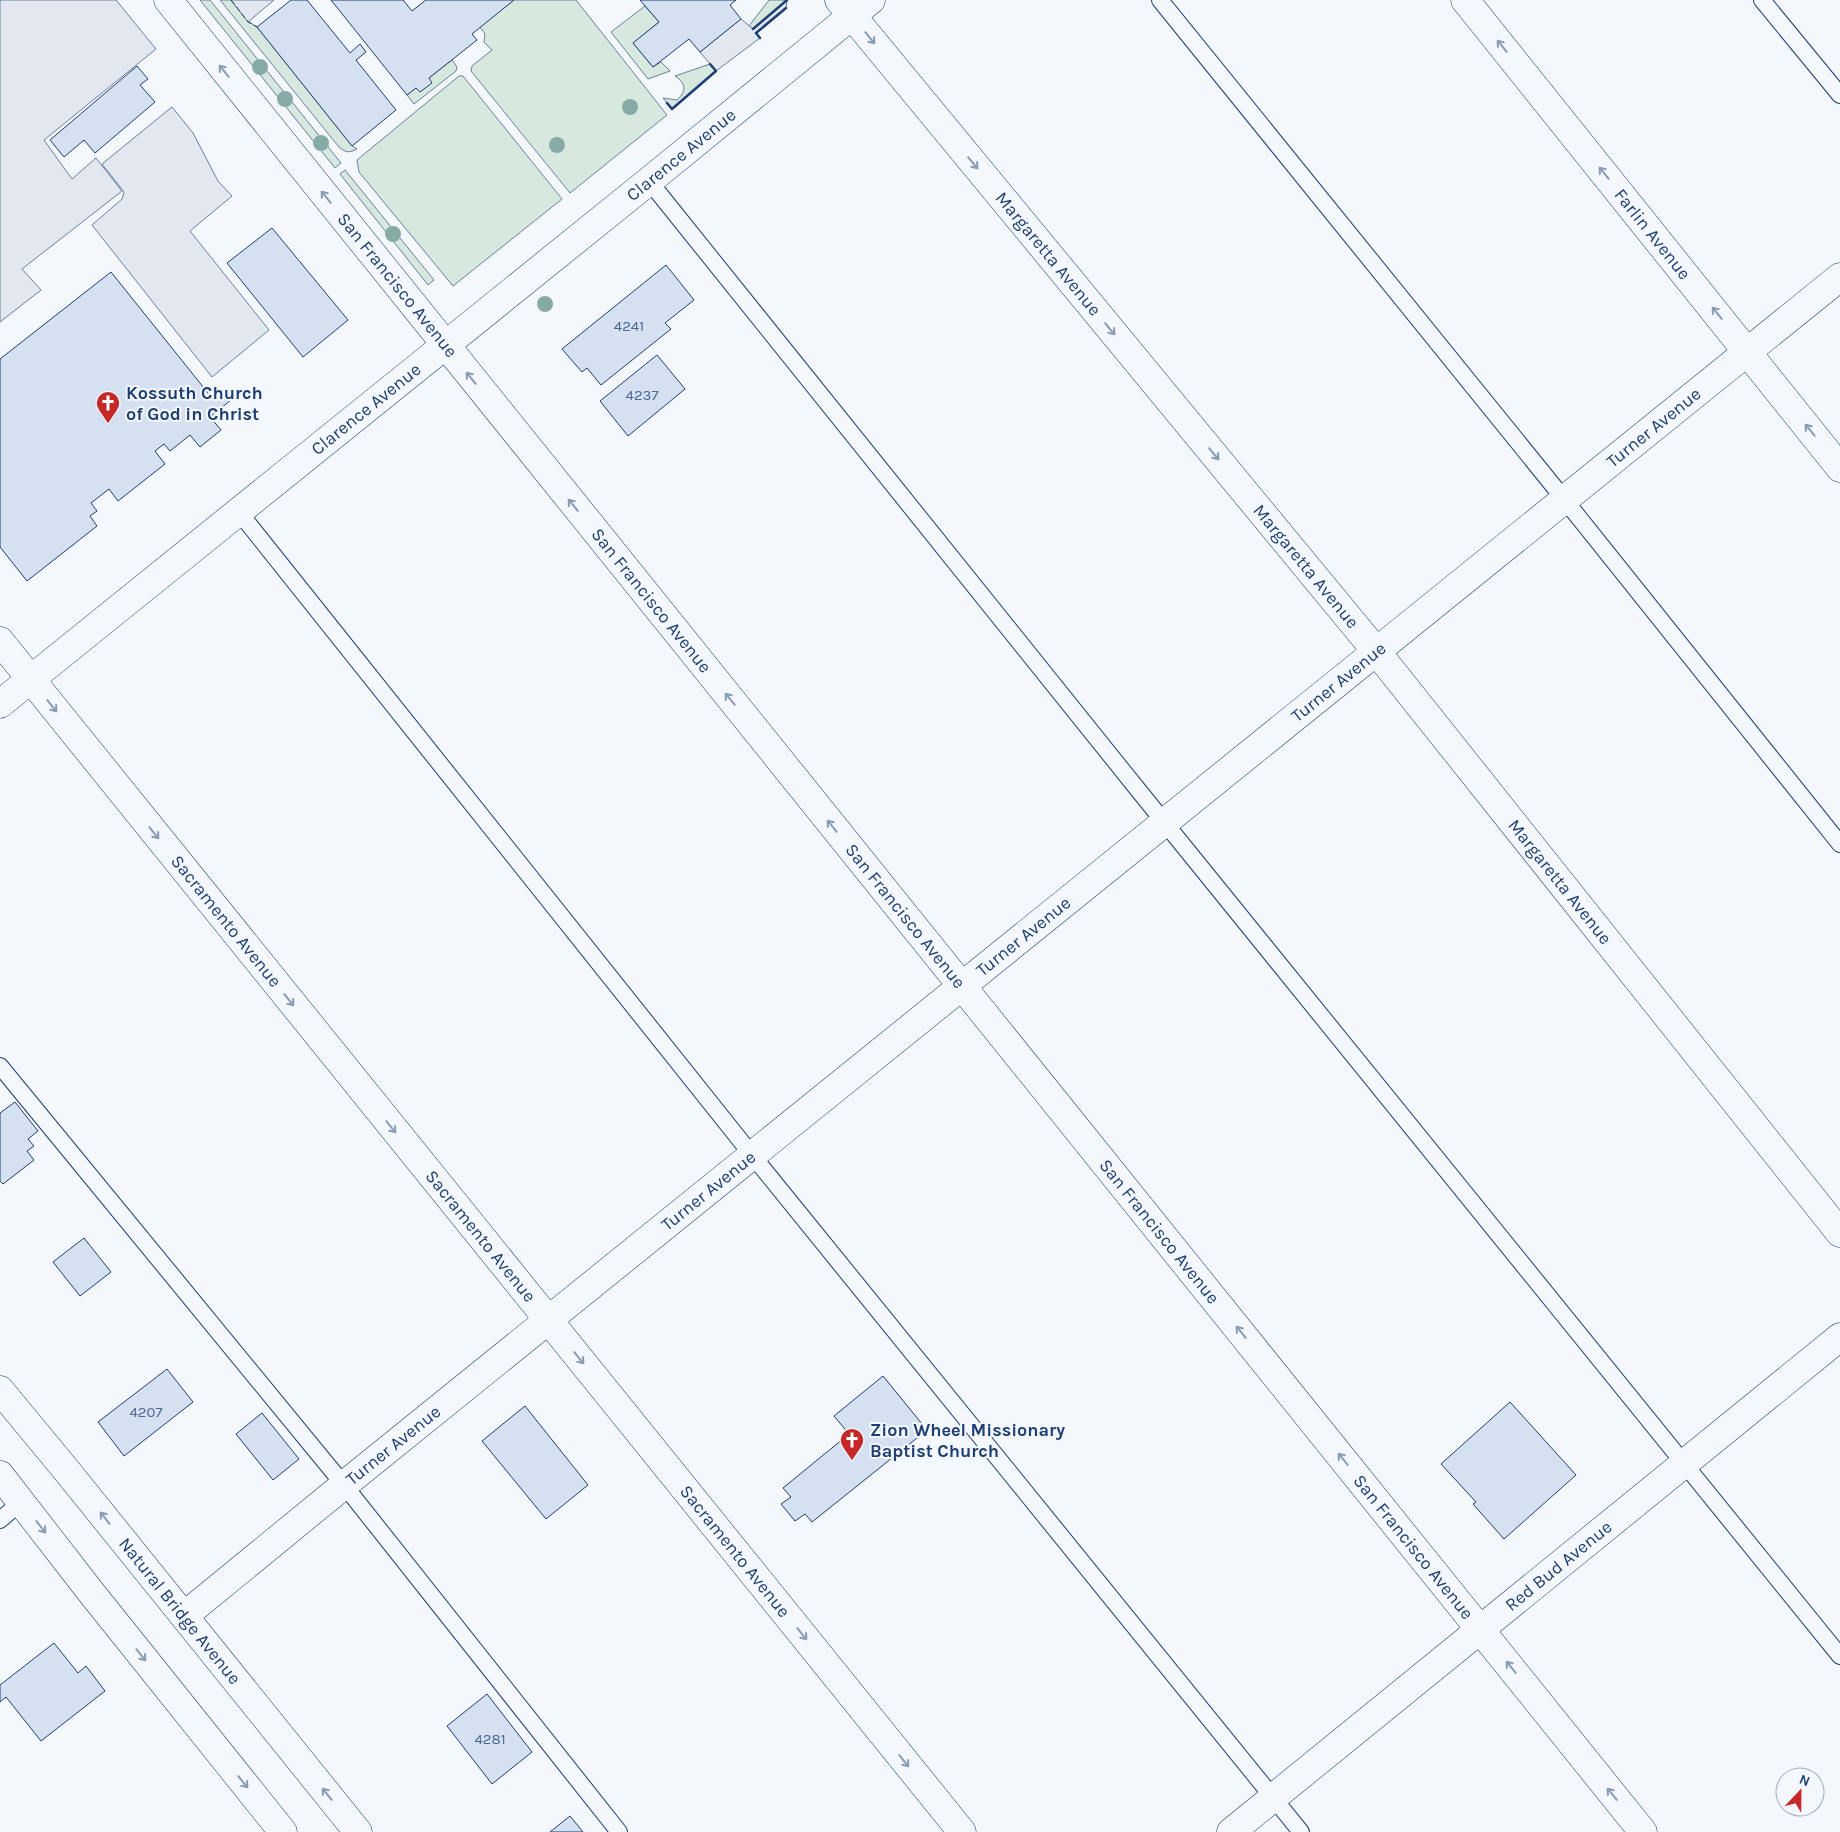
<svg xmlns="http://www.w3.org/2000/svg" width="1840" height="1832" viewBox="0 0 1840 1832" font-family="Karla,sans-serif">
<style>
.green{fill:#d7e8df;stroke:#687fa3}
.parking{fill:#e3e8f0;stroke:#687fa3}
.building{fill:#d5e0f0;stroke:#1d3f73}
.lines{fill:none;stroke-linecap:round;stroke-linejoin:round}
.service-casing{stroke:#1d3f73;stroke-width:18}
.minor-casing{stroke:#1d3f73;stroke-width:29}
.primary-casing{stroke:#1d3f73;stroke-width:29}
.service{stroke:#f4f7fb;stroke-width:16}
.minor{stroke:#f4f7fb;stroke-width:28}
.primary{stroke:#f4f7fb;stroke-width:28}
.fence{stroke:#1d3f73;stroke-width:1;stroke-dasharray:6 2.5;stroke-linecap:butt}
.wall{stroke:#1d3f73;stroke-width:2.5}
.tree{fill:#86aba6}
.oneway{stroke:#889bb7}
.labels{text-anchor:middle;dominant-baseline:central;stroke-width:4;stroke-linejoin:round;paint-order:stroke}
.number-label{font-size:15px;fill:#4b6792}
.street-label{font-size:18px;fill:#1d3f73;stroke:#f4f7fb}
.poi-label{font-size:18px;font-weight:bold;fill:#1d3f73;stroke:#f4f7fb;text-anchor:start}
</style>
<rect width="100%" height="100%" fill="#f4f7fb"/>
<g class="green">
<polygon points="200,0 210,0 341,163 335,168"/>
<path d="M220,0H231L248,21L257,27L352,146L357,149C349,153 346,153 339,147Z"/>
<polygon points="514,0 576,0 667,115 570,193 471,71 472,66 492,50 484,42 485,34 480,27"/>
<polygon points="769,0 787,0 753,29 749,26"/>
<polygon points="645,6 659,22 633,43 653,67 661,62 670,71 648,79 611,32"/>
<polygon points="452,60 457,67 456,71 414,104 407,95 416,88 420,92 429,78"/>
<path d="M710,64L716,71L672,109L663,98L677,100C687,91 686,83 675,76Z"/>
<polygon points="459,76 463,76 562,199 453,286 359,172 357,160"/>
<polygon points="345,170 434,280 428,285 340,174"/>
</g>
<g class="parking">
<polygon points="0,0 116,0 156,49 44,140 72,179 96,158 122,191 22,269 41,290 0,322"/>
<polygon points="231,0 274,0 248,22"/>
<polygon points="787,0 786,8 756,33 760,38 716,71 700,52 741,19 753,29"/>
<polygon points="172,107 193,133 218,181 232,196 190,231 269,330 212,377 92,225 122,199 124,192 102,164"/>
</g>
<g class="building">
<polygon points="291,0 307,0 350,53 360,44 366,52 356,60 396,110 352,146 257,27"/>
<polygon points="331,0 403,0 412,11 426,0 514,0 472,34 477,40 429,78 432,83 420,92 416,88 407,95"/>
<polygon points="640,0 736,0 730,5 741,19 700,52 689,39 653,67 633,43 659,22"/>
<polygon points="137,66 148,79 140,85 155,102 95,153 84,140 64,157 50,140"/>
<polygon points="272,228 348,320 303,357 227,263"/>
<polygon points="666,265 694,300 665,323 671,329 601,385 587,368 582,372 562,349"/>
<polygon points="111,272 212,398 223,390 231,400 210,417 221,430 200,447 190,435 170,451 164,444 155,451 165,464 118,501 109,489 91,503 97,511 90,516 97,526 27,581 0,547 0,359"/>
<polygon points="657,355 685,389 628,436 600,401"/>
<polygon points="15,1102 38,1131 28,1139 34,1146 27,1151 34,1160 3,1184 0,1181 0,1113"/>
<polygon points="84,1238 111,1272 80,1296 53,1262"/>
<polygon points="167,1369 193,1402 124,1456 98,1422"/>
<polygon points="883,1376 927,1430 812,1522 805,1514 795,1521 781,1504 791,1497 783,1488 849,1434 834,1416"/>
<polygon points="1510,1402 1576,1475 1504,1539 1473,1504 1476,1502 1441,1464"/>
<polygon points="525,1406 588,1485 546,1519 482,1441"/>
<polygon points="262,1413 299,1459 273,1480 236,1434"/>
<polygon points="54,1643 78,1673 86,1666 105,1691 41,1741 6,1697 0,1702 0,1685"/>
<polygon points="487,1694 532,1752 492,1784 447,1726"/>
<polygon points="570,1816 583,1832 550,1832"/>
</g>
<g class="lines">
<g class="service-casing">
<g id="service">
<polyline points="1160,0 1564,499 1840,844"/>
<polyline points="1762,0 1840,95"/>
<polyline points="649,181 1139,791 1840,1656"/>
<polyline points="239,512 752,1155 1301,1832"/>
<polyline points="0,1066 344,1485 619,1832"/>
<polyline points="0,1520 21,1502"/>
</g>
</g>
<g class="minor-casing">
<g id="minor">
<path id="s1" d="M168,0L1643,1832"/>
<path id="s2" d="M839,0L1376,651L1840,1233"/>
<path id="s3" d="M1465,0L1840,468"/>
<path id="s4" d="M0,641L962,1832"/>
<path id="s5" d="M0,704L649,181L871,0"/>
<path id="s6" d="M184,1616L344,1485L1840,277"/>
<path id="s7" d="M1231,1832L1840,1337"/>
</g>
</g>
<g class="primary-casing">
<g id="primary">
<path id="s8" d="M0,1390L67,1471L358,1832"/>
<polyline points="0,1475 90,1591 283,1832"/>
</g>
</g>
<use href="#service" class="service"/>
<use href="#minor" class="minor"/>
<use href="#primary" class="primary"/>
<polyline class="fence" points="231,0 248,22 257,27"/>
<g class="wall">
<polyline points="753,29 787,0"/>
<polyline points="760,38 756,33 786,8"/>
<polyline points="667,103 672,109 716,71 710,64"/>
</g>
</g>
<g class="tree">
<circle cx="260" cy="67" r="8"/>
<circle cx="285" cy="99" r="8"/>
<circle cx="630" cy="107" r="8"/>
<circle cx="321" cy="143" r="8"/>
<circle cx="557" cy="145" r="8"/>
<circle cx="393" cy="234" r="8"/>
<circle cx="545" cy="304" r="8"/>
</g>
<defs><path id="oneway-shaft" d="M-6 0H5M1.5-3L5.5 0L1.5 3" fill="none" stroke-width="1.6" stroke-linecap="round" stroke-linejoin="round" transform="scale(1.25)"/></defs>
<g class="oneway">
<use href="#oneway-shaft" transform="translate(870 38) rotate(51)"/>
<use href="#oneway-shaft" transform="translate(1502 46) rotate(-129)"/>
<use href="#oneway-shaft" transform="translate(224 71) rotate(-129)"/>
<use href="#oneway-shaft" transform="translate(973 163) rotate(50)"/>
<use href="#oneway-shaft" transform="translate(1604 173) rotate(-129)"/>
<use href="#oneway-shaft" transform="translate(326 197) rotate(-129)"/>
<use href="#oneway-shaft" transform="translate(1717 313) rotate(-129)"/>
<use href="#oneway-shaft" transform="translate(1110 329) rotate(50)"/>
<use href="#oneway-shaft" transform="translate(471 378) rotate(-129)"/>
<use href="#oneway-shaft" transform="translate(1810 430) rotate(-129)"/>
<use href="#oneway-shaft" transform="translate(1214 454) rotate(50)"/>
<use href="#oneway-shaft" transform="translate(573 505) rotate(-129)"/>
<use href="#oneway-shaft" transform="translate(730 699) rotate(-129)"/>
<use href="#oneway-shaft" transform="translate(52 706) rotate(51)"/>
<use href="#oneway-shaft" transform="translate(832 826) rotate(-129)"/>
<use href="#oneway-shaft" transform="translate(154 833) rotate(51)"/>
<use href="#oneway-shaft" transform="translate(289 1000) rotate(51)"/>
<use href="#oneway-shaft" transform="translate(391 1127) rotate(51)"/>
<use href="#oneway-shaft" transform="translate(1241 1332) rotate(-129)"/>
<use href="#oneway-shaft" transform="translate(579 1358) rotate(51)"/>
<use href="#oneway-shaft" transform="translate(1343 1459) rotate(-129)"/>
<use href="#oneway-shaft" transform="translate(105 1518) rotate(-128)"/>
<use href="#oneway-shaft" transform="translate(41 1527) rotate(52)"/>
<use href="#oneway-shaft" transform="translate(802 1634) rotate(51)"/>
<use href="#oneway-shaft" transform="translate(141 1655) rotate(51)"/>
<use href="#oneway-shaft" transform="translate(1511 1667) rotate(-129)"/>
<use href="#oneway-shaft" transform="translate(904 1761) rotate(51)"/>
<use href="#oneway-shaft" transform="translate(243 1782) rotate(51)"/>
<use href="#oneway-shaft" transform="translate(327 1794) rotate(-129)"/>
<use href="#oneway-shaft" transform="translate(1612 1794) rotate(-129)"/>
</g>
<defs>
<g id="church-pin" transform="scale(1.25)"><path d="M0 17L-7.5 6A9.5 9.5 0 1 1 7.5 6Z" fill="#c62828" stroke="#f4f7fb"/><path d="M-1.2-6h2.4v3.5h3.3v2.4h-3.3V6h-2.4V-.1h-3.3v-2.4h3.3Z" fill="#fff"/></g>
</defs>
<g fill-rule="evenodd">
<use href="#church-pin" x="108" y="403"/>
<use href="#church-pin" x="852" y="1440"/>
</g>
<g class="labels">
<g class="number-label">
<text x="629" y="326">4241</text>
<text x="642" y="395">4237</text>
<text x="146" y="1412">4207</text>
<text x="490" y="1739">4281</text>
</g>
<g class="street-label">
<text stroke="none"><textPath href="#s5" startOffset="875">Clarence Avenue</textPath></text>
<text stroke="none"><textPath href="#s3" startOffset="300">Farlin Avenue</textPath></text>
<text stroke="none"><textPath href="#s2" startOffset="329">Margaretta Avenue</textPath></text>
<text stroke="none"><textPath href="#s1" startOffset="366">San Francisco Avenue</textPath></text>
<text stroke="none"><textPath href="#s5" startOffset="470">Clarence Avenue</textPath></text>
<text stroke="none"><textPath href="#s6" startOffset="1890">Turner Avenue</textPath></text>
<text stroke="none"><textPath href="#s2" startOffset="734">Margaretta Avenue</textPath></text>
<text stroke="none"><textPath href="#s1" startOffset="771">San Francisco Avenue</textPath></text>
<text stroke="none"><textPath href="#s6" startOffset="1485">Turner Avenue</textPath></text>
<text stroke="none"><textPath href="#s2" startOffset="1139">Margaretta Avenue</textPath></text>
<text stroke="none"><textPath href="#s1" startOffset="1176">San Francisco Avenue</textPath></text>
<text stroke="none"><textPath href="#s4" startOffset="360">Sacramento Avenue</textPath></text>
<text stroke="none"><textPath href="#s6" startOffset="1080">Turner Avenue</textPath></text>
<text stroke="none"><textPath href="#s6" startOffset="675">Turner Avenue</textPath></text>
<text stroke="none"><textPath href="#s1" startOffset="1581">San Francisco Avenue</textPath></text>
<text stroke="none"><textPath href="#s4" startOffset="765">Sacramento Avenue</textPath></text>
<text stroke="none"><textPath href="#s6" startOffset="270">Turner Avenue</textPath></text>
<text stroke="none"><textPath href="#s1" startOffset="1986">San Francisco Avenue</textPath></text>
<text stroke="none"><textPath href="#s4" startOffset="1170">Sacramento Avenue</textPath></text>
<text stroke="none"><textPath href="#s7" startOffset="422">Red Bud Avenue</textPath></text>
<text stroke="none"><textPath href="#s8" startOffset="285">Natural Bridge Avenue</textPath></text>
</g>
<g class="poi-label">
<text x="126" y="393">Kossuth Church<tspan x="126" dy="21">of God in Christ</tspan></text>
<text x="870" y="1430">Zion Wheel Missionary<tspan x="870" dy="21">Baptist Church</tspan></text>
</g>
</g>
<g transform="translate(1800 1792) rotate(22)"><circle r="24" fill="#f4f7fb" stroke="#9eadc5"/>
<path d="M0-4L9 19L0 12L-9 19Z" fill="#c62828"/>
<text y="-8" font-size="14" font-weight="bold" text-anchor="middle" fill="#1d3f73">N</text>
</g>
</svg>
